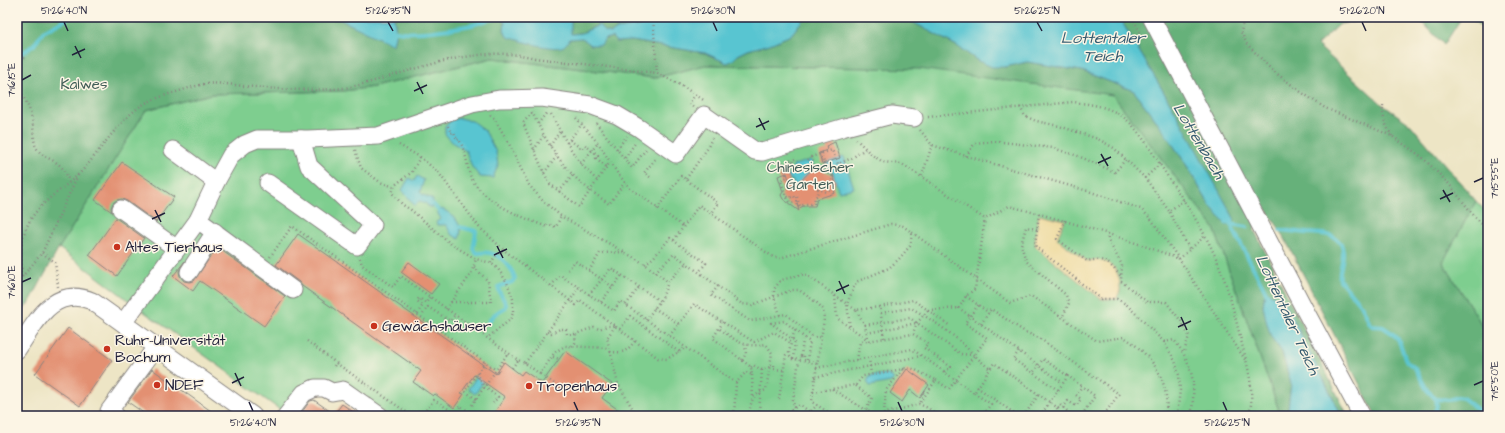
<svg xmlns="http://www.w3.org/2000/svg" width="1505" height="433" viewBox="0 0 1505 433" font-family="'Architects Daughter',sans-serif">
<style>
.green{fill:#7ece8f;stroke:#507865}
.forest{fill:#66b17a;stroke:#446a5a}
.sand{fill:#eeda9e;stroke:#887e6c}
.water{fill:#59c5d1;stroke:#3e7486}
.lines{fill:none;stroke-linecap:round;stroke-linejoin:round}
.stream{stroke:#59c5d1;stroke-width:4}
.building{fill:#e39072}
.minor-casing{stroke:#888480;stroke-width:19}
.path{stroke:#888480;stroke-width:2.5;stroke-dasharray:1 3;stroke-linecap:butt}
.minor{stroke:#fff;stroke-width:17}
.ticks{fill:none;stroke:#22223b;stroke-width:1.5}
.poi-dot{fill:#c8321e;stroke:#fcf5e5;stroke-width:1.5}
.labels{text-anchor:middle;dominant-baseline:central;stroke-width:3;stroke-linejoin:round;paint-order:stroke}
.park-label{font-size:15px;fill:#425e58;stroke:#fcf5e5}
.poi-label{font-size:15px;fill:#22223b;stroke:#fcf5e5;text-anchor:start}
.water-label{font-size:16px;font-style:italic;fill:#355b70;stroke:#fcf5e5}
.neatline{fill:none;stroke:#22223b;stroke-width:1.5}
.ticks-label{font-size:10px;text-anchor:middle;fill:#22223b}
</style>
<rect width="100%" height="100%" fill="#fcf5e5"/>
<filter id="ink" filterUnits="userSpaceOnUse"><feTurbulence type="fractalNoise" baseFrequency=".025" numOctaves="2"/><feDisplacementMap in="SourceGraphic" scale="8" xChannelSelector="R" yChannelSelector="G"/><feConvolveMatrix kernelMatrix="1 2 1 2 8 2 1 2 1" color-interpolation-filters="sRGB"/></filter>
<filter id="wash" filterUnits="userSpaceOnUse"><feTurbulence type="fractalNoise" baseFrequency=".012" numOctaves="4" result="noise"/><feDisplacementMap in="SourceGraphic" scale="16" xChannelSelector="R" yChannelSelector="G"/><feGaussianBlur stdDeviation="0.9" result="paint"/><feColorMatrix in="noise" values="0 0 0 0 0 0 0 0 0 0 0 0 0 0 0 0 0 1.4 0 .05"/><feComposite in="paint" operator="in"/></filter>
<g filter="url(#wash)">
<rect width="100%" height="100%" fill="#ede5c5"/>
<g class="green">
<polygon points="1469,17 1488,17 1488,32"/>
<polygon points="492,58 655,78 705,65 1001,70 1113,95 1214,228 1281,416 387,416 341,383 331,380 322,380 283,412 136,306 59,248 146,110 212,94 343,91 374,87"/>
<polygon points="1476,201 1488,214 1488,335 1443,262"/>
</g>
<g class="forest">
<polygon points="17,17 306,17 311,19 339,19 393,44 396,31 394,17 500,17 505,23 504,30 555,47 564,46 570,39 582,38 591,45 612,37 616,42 632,41 705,53 727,63 732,61 738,55 748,50 770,44 791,35 805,17 909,17 907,19 957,46 978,61 1005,67 1027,62 1082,71 1134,91 1158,123 1184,161 1209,204 1179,118 1119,17 1380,17 1340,24 1317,45 1383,105 1410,124 1476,201 1443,262 1488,335 1488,416 1376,416 1281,231 1260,201 1254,230 1348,416 1342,416 1285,303 1265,292 1263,306 1274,341 1282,352 1291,384 1287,416 1281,416 1214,228 1113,95 919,69 705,65 655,78 492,58 374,87 343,91 212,94 146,110 59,248 31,300 17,319"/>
<polygon points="571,17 663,17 642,25 617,29 612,33 604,31 598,25 582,33 570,34"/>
<polygon points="1402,17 1462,17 1444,45 1423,23"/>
</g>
<path class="sand" d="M1039,214L1065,220L1057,239L1087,261C1107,258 1120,266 1120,288C1121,292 1117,295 1117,299H1101L1036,247L1035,242Z"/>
<g class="water">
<polygon points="306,17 394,17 396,31 393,45 339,19 311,19"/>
<path d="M500,17H571V34L582,33L599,25L604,31L611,33L617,29L642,25L663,17H805L791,35L770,44L748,50L738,55L732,61L727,63L705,53L632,41L616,42L612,37L605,39L601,45H591L582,38L570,39C569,41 566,44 564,46C554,52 519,40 507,37L504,30L505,23Z"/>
<polygon points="909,17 1119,17 1179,118 1235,220 1231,225 1226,225 1209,204 1184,161 1158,123 1134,91 1082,71 1027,62 1005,67 992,67 978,61 957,46 907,19"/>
<polygon points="460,118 472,121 485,131 496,152 498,165 493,178 480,177 472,167 466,151 453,143 445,134 445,127 451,120"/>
<polygon points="824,155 831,161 844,157 854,188 839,192 832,171 829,171"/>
<polygon points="811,160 813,165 810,169 813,173 824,169 825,174 795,197 788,186 794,184 792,180 790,180 788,175 794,165"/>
<path d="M417,176L424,180L420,192C424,197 429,196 433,200L432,207H428V205L423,202L419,201L415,206L402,190L409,178L414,181Z"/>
<path d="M442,209C453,214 465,226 459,239L451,234L446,225H437L436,222L441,219L437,212Z"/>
<path d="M1267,291C1273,297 1278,296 1285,303L1342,416H1287L1291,384L1282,352L1271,337L1267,324L1263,306L1265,292Z"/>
<polygon points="484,366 491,371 475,394 468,389"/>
<polygon points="887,374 894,379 891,382 870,386 867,382 870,376"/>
</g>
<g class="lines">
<g class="stream">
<polyline points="176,17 177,17"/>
<polyline points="901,17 912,19"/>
<path d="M392,29C405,37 456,28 472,25C483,22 494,17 505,17"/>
<polyline points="17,59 21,54 34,45 43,32 70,17"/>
<polyline points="433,204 439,211"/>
<polyline points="1226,223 1247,227"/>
<polyline points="1231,225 1268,296"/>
<path d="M460,227L476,231L473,249L476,253C481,253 486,252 490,253C502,256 511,267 515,278L512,282L498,287L500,293L506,304V307C499,311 491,315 488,323"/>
<path d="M1280,230C1289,231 1297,232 1306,233C1320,234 1342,232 1343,252C1344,261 1338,270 1340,280L1363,308L1370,324L1373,326L1383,327L1392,333L1398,339L1402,349L1405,358L1407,362L1415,368L1427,390L1436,399L1437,405L1434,416"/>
<polyline points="1436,399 1449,400 1457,397 1463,398 1478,410 1481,416"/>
</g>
</g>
<g id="blocks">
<g class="building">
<polygon points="835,142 840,158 822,164 819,153 827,150 826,146"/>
<polygon points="122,162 174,197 156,222 127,201 122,199 117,200 113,203 111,208 112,212 95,200"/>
<polygon points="815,166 833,175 835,182 833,187 835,193 817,199 815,206 804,206 799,208 797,204 799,211 783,199 781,195 783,192 778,176 787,173 792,190"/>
<polygon points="116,218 144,238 117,276 89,255"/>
<polygon points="298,234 496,374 504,362 521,375 524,371 542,383 565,351 612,384 602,398 627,416 492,416 505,397 474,375 461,393 464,394 454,408 435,394 433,396 413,382 421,371 302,286 299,282 276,265"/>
<polygon points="217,247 285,296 264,326 200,281 193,291 173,276 185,261 179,271 180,276 184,281 189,282 194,281"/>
<polygon points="409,262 439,284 431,294 401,272"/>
<polygon points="68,328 112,360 80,406 35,374"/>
<polygon points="152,369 218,416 148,416 128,402"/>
<polygon points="907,369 929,385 920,398 910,390 902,402 890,393"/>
<polygon points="314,400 334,414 342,404 359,416 299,416 310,401"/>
</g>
</g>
</g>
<g filter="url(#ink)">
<use href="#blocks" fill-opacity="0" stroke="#888480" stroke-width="1"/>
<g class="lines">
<g class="minor-casing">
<g id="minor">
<polyline points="1151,17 1307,314 1362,416"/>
<polyline points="173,150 216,182"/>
<polyline points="268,183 357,246 373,225 309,166 301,139"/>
<polyline points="121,209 177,249"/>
<polyline points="198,220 293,290"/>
<polyline points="189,272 215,232"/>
<polyline points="123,323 198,220 216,182 231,155 245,144 257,139 308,139 378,136 472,104 499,99 542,98 590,105 617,115 639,128 676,154 704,115 755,151 762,152 845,127 892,115 914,118"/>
<path d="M17,350C36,322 53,285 92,301L253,416"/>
<polyline points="116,416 109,411 156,347"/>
<polyline points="286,416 304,393 315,388 324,388 332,392 343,390 380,416"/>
</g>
</g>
<g class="path">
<polyline points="653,17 657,73"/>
<polyline points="1132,17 1145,41"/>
<polyline points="1244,17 1241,32 1247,44 1272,70 1301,92 1325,108 1392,136 1422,157 1449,184 1475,217 1488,230"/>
<path d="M25,57L20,59L18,67L21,71L18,89C25,99 30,108 32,120C34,127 33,141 36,147C45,163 62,156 69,182"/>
<path d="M1383,105C1382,118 1386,126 1392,136"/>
<polyline points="693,107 689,104 695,95"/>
<polyline points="1020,107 1025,116 1036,121 1059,126 1098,139 1114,148 1145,178"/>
<path d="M532,112C543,135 555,157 573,175C583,186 597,195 609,204L625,182"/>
<polyline points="532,113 523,123 544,173 550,184 579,207 610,162"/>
<path d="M551,114C564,138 576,162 597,180"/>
<polyline points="490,115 494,118 507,140 529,185 543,201 561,216 645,264 668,282"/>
<path d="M928,117L1073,102C1090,104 1107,106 1122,116C1138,128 1150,149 1161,166C1181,197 1204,228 1218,263C1229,289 1235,317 1242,344C1248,367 1255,392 1249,416"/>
<polyline points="576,118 598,143 618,174 630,188 684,227"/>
<polyline points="596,123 632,168 646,149"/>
<polyline points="538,124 547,112"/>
<path d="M448,126L451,133L454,132L457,140L459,139C461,144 464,149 465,154C467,161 468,169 470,175C481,202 522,217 547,227L548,224L556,227L561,216"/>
<polyline points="920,130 932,145 966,156 1088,191 1141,209 1151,219 1179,259 1246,361"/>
<path d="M856,139L872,155L883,162L902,164L985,219L1009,206C1067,221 1124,237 1179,259L1205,236"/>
<polyline points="570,140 582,149 585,145 598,155 596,158 607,167"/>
<polyline points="567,143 582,124"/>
<polyline points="399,145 420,157 438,172 479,227 504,250 576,305 580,300 658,358 667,359 685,348"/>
<polyline points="550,146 560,131"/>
<polyline points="617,149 627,136"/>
<polyline points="355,150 361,168 380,182 394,187"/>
<polyline points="534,150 543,136"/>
<polyline points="966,156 975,143 994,141 1053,148 1078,156 1115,172 1126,159"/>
<polyline points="420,157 412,172 395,185 392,193 403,205 411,210 451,244 476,259 491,263 498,269 507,282 513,299 513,313 510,320 487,338"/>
<polyline points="811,157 814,164 814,169"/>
<polyline points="625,158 636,142"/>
<polyline points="795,159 783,163 787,177 781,180 785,194 789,198 794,196 795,198 797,197 800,206 806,204 814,204 815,197 818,195 818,189 827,192 830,190 829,185 833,178 831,172 827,172 821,153"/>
<polyline points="808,160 811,157 832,150 838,164 852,158 865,149"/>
<polyline points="581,164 598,143"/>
<polyline points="1160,164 1145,178 1169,211"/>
<polyline points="785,171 790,166 794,159"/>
<polyline points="544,173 557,156"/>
<polyline points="922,176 932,145"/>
<polyline points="650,177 644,173 656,158"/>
<polyline points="686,179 707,149 712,138"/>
<polyline points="830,190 836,187"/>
<polyline points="559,192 573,175"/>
<polyline points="786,194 788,200 791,203 798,201"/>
<polyline points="1184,200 1169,211 1190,250"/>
<polyline points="657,209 681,176 718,203 711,213"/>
<polyline points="1039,214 1035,244 1036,247 1101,299 1117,299 1126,304 1164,342 1175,361 1179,375 1180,390 1177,416"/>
<path d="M1065,220L1057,239L1087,261C1106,257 1108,263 1121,276"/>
<polyline points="1037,229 1026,227 1021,245 1026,261 1066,295 1069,303 1062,318"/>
<polyline points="1108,233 1108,240 1122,265 1121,281 1147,302 1166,302 1181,321 1189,336 1184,352"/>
<path d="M674,240L699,205L773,257L780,258L891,224L903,226L1010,303L1031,296L1097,341L1124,337C1153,356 1170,380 1166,416"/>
<polyline points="42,253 55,262 58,287"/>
<polyline points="270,257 292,226 496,370"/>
<polyline points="360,258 362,265 393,287 401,276 518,360 525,363 540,374 555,352 565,346 609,348"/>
<polyline points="491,263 496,255 504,250"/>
<polyline points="645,264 654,257 670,238 706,263 699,272"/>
<polyline points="568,270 575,261 613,287"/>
<polyline points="589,271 600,253 624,252"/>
<polyline points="655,272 674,254 742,304 752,305 792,290 799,290 817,303 823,309 824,319 813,392 812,402 834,416"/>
<polyline points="22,277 42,253 78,175"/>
<path d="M17,283L22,277C22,266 20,254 22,243C28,207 56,196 80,173C100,152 114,126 138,108C147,101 158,98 169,94C181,91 193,86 205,84C221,82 239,86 255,87C284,90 314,91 343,88C360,86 377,80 394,75C438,62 489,46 535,58L657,73L682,86L705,101"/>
<polyline points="551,286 560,275 614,311 620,301 736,383 734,416"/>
<polyline points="718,286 711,295 750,321 786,314 812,336 821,338"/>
<polyline points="589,295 611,268 660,301"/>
<polyline points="835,296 837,318 849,327"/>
<polyline points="966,296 989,313"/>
<polyline points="451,302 491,302 488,281 474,267"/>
<polyline points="601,302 622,275"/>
<polyline points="626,305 639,287"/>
<polyline points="978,305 970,316 1063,383"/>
<polyline points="880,307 913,300 928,310 917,323 913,333"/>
<polyline points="654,308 679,324 669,336"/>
<polyline points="446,309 471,274 476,259"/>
<polyline points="856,310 847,304 850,327 868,340"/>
<polyline points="928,310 959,308"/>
<polyline points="928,310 950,326"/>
<path d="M881,313L911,308C928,317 945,329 960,341C970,351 979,360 990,369"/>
<polyline points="417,314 423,305 417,301 419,298 426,303 430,297"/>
<polyline points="423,314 428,307 450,321 455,315"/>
<polyline points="780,315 774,297 774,289 781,280 805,274 847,304 856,282 889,268 899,259 910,246 912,233"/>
<polyline points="646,320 662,298 668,282 686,263"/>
<polyline points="723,322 713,338 751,367 752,375 746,372 736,383"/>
<polyline points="679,324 694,304 754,342 774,332 791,343 789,353 791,359 801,360 801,356 804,356"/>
<polyline points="981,324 991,309 1025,332 1039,338 1119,394 1103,416"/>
<polyline points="865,325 910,318 961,354 973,355"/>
<polyline points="615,326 607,338 618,384 637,416"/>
<polyline points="620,329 630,316 679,352"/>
<path d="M720,329C738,342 743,348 766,344L772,353L766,390C751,395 751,402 749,416"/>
<polyline points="547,332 551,333 560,329 566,329 567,334 576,334"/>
<polyline points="867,333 917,323"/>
<polyline points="792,339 795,330"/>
<polyline points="307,341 336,363"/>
<polyline points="868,341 865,325 856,310 880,307 884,338"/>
<path d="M1164,342L1174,340C1194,365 1196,386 1191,416"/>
<polyline points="572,346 575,343 576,334 594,327 599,329 607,326 614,326"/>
<polyline points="1019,351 1013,359 1033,373"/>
<path d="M610,352C624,353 626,352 635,341"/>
<polyline points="801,356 803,340"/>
<polyline points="804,356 804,360 817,364"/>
<polyline points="553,357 559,359"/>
<polyline points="869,358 871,374"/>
<polyline points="793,359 795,341 771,323 784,321 810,342 807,360"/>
<polyline points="742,360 746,354 745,345"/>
<polyline points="857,360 860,342 913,334 928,343 924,348 951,367 944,372"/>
<polyline points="525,363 579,288"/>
<polyline points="770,365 774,365 774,369 783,370"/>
<polyline points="334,366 336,363 412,416"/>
<polyline points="751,367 753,365 762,370 770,367"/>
<polyline points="512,368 518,360"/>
<polyline points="816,368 912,349 974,393 994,363 1058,408 1060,405 1073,416"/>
<polyline points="762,370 759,412 764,416"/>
<polyline points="477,373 484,387 498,397 493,403"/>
<polyline points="540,374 565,391"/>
<polyline points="752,375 753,398"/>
<polyline points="815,377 921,356"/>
<polyline points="936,380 949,389 987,338 965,323 970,316 959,308 966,296 975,289 985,219"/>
<polyline points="856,385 863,376 904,369"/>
<polyline points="977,387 1018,416"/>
<polyline points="832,389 866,410"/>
<polyline points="1058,390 1033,373 1043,359 1068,376"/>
<polyline points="813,392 855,385 872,398 866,410 876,416"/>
<polyline points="974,393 991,404 982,416"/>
<polyline points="476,399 465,391 485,362"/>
<polyline points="779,399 786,355 789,353"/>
<polyline points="472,405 508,353"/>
<polyline points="794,408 793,400 799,360"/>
<polyline points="1063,408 1068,401 1076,406 1081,399 1076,395 1082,386"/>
<polyline points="790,410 798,416"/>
<polyline points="884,413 886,390 904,368 913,369 936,380 919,404"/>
<polyline points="421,416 434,400 455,413 460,406 474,414 476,410"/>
<polyline points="462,416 466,410"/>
<polyline points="556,416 560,411"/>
<polyline points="787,416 784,413 800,405 810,412 817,405"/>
<polyline points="876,416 919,404 928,408 939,416"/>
<polyline points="1024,416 1039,394"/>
<polyline points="1040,416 1068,376 1095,396 1081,416"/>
<polyline points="1052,416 1058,408"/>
</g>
<use href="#minor" class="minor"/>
</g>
</g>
<path class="ticks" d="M64,22L68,31M388,22L393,31M713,22L717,31M1037,22L1042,31M1362,22L1366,31M75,46L81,58M72,55L85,49M22,80L31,75M417,82L423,94M414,91L427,85M759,118L765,130M756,127L769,121M1101,154L1108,166M1098,163L1111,157M1474,182L1483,178M1443,190L1450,202M1440,199L1453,193M155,210L161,222M152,219L165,213M497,246L503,258M494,255L507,249M839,281L845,294M22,282L31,278M836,291L849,285M1181,317L1187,330M1178,327L1191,321M235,373L241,386M232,383L244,377M1474,385L1483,381M249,402L253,411M574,402L578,411M898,402L902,411M1223,402L1227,411"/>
<g class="poi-dot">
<circle cx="117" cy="247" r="4"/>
<circle cx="374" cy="326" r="4"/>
<circle cx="107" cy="349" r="4"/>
<circle cx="157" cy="385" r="4"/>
<circle cx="529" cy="386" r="4"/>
</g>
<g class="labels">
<g class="park-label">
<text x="84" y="84">Kalwes</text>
<text x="810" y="167">Chinesischer<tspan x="810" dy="17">Garten</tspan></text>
</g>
<g class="poi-label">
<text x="125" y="247">Altes Tierhaus</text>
<text x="382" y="326">Gewächshäuser</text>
<text x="115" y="340">Ruhr-Universität<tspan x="115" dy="17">Bochum</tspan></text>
<text x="165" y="385">NDEF</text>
<text x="537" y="386">Tropenhaus</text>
</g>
<g class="water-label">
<text x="1103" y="38">Lottentaler<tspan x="1103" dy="18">Teich</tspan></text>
<text transform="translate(1199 141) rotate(59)">Lottenbach</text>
<text transform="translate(1288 315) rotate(65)">Lottentaler Teich</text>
</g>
</g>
<rect width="1505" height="433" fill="none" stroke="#fcf5e5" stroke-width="44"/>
<rect x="22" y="22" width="1461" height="389" class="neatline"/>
<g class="ticks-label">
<text x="64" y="14">51°26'40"N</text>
<text x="388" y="14">51°26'35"N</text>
<text x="713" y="14">51°26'30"N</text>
<text x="1037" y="14">51°26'25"N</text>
<text x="1362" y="14">51°26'20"N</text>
<text transform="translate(11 80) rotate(-90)" y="4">7°16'15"E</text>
<text transform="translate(1494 178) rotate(-90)" y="4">7°15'55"E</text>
<text transform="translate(11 282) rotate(-90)" y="4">7°16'10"E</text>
<text transform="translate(1494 381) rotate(-90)" y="4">7°15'50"E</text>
<text x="253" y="426">51°26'40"N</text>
<text x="578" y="426">51°26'35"N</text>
<text x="902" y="426">51°26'30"N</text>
<text x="1227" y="426">51°26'25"N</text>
</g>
</svg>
